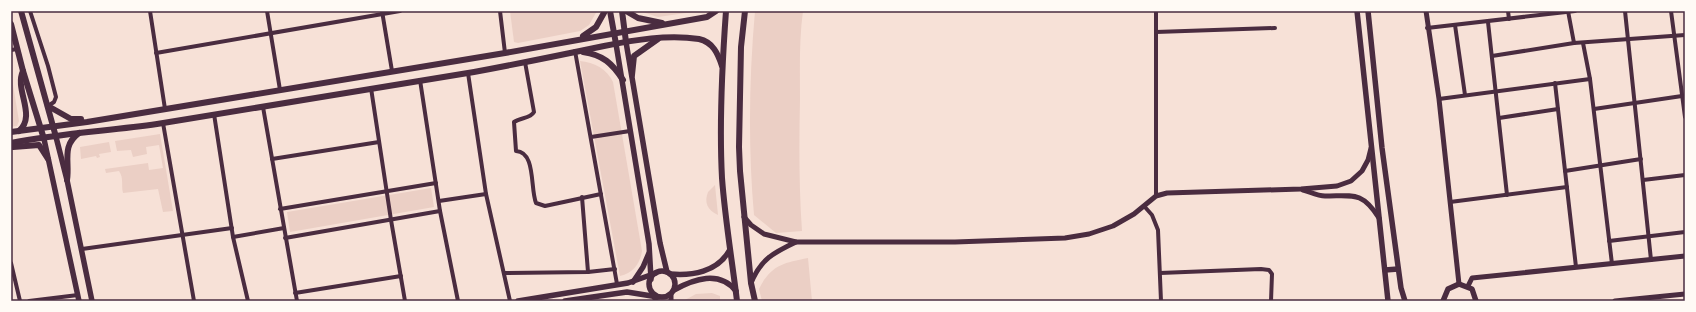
<svg xmlns="http://www.w3.org/2000/svg" width="1696" height="312" viewBox="0 0 1696 312" font-family="'Crimson Pro',serif">
<style>
.green{fill:#ebcfc5}
.lines{fill:none;stroke-linecap:round;stroke-linejoin:round}
.minor{stroke:#4a2c40;stroke-width:4}
.tertiary{stroke:#4a2c40;stroke-width:5}
.secondary{stroke:#4a2c40;stroke-width:5.5}
.primary{stroke:#4a2c40;stroke-width:6}
.trunk{stroke:#4a2c40;stroke-width:6}
.neatline{fill:none;stroke:#4a2c40;stroke-width:1.5}
</style>
<rect width="100%" height="100%" fill="#f7e1d7"/>
<g class="green">
<polygon points="510,11 597,11 589,25 580,31 518,43 514,42"/>
<polygon points="639,11 700,11 658,17"/>
<path d="M755,11H803C799,40 800,70 800,100C799,144 799,188 802,231L776,233L754,215C748,147 749,79 755,11Z"/>
<path d="M580,61C594,62 607,69 613,82L642,251C640,264 633,273 620,276Z"/>
<polygon points="11,73 19,121 17,126 11,127"/>
<path d="M160,134L173,211L163,212L158,189L123,193C121,185 124,178 119,171L106,173L105,169L148,163L149,170L163,168L159,145L146,147L147,154L133,157L131,150L117,151L115,141Z"/>
<polygon points="109,142 111,152 99,154 100,157 97,158 96,156 81,159 80,147"/>
<path d="M715,185L718,215C707,210 704,202 708,192Z"/>
<polygon points="431,188 434,207 290,232 287,212"/>
<path d="M808,258L812,301H762L759,289C771,265 783,263 808,258Z"/>
<polygon points="712,293 720,296 720,301 683,301 696,294"/>
</g>
<g class="lines">
<g class="minor">
<polyline points="30,11 48,66 56,97 54,102 48,106"/>
<polyline points="150,11 165,109"/>
<polyline points="267,11 280,90"/>
<polyline points="382,11 392,71"/>
<polyline points="500,11 505,53"/>
<polyline points="1156,11 1156,196"/>
<polyline points="1508,11 1509,19"/>
<polyline points="1568,11 1574,43 1685,35"/>
<polyline points="1625,11 1651,260"/>
<polyline points="1671,11 1685,117"/>
<polyline points="1488,22 1507,195"/>
<polyline points="1455,25 1465,95"/>
<polyline points="1427,28 1575,11"/>
<polyline points="1156,32 1275,28"/>
<polyline points="1583,43 1590,79 1612,264"/>
<polyline points="11,50 17,49"/>
<polyline points="575,51 617,284"/>
<polyline points="156,53 400,11"/>
<polyline points="1492,56 1574,43"/>
<path d="M525,62L534,112C530,119 521,117 514,122L516,151C536,152 530,188 536,203L545,206L601,194"/>
<polyline points="468,73 486,194 510,301"/>
<polyline points="420,80 440,211 458,301"/>
<polyline points="1555,83 1576,267"/>
<polyline points="371,88 391,220 405,301"/>
<polyline points="1439,99 1590,79"/>
<polyline points="263,107 297,301"/>
<polyline points="1594,109 1682,96"/>
<polyline points="214,114 233,237 248,301"/>
<polyline points="1499,118 1558,109"/>
<polyline points="163,123 194,301"/>
<polyline points="591,137 630,131"/>
<polyline points="272,159 379,142"/>
<polyline points="1565,171 1641,159"/>
<polyline points="1643,180 1685,175"/>
<polyline points="582,197 588,272"/>
<polyline points="439,201 486,194"/>
<polyline points="1450,202 1567,187"/>
<polyline points="1144,206 1152,215 1158,230 1161,301"/>
<polyline points="280,209 436,183"/>
<polyline points="233,237 284,228"/>
<polyline points="285,238 440,211"/>
<polyline points="1609,241 1685,232"/>
<polyline points="82,249 232,228"/>
<polyline points="11,263 20,301"/>
<polyline points="504,273 588,272 615,269"/>
<polyline points="1160,273 1261,269 1269,270 1272,274 1271,301"/>
<polyline points="295,293 401,276"/>
<polyline points="29,301 78,295"/>
</g>
<g class="tertiary">
<polyline points="1426,11 1439,99 1459,284"/>
<path d="M1303,190C1310,192 1318,196 1325,196C1353,196 1362,191 1379,218"/>
<polyline points="744,217 751,225 764,234 796,242 955,242 1065,238 1089,234 1113,226 1134,214 1156,196 1167,193 1301,189 1337,186 1351,181 1362,171 1368,160 1371,148"/>
<path d="M751,283C761,259 773,253 796,242"/>
<polyline points="1468,286 1472,278 1685,256"/>
<polyline points="652,293 656,301"/>
<polyline points="671,301 671,294"/>
<polyline points="1615,301 1685,294"/>
</g>
<g class="secondary">
<polyline points="1357,11 1388,301"/>
<polyline points="1368,11 1382,148 1401,288 1405,301"/>
<polyline points="626,42 660,243 667,272"/>
<polyline points="616,44 649,244 651,279"/>
<polyline points="56,137 67,180 92,301"/>
<polyline points="44,139 79,301"/>
<polyline points="1385,270 1398,269"/>
<circle cx="662" cy="284" r="13"/>
<path d="M670,274C692,276 717,272 729,251"/>
<polyline points="633,282 643,267 649,253"/>
<path d="M674,290C694,279 719,270 736,291"/>
<polyline points="518,301 628,283 656,273"/>
<polyline points="565,301 627,292 658,297"/>
<polyline points="1443,301 1448,289 1459,284 1472,289 1476,301"/>
</g>
<g class="primary">
<polyline points="21,11 56,137"/>
<polyline points="610,11 616,44"/>
<polyline points="622,11 626,42"/>
<polyline points="626,11 638,18 662,23"/>
<polyline points="11,24 23,71 44,139"/>
<polyline points="583,36 596,27 605,11"/>
<path d="M583,52C603,55 612,63 623,80"/>
<polyline points="632,75 634,56 658,39"/>
<polyline points="48,106 71,119 81,119"/>
<path d="M19,131C37,115 14,90 23,71"/>
<polyline points="11,132 87,122 505,53 707,17 716,11"/>
<path d="M11,143C59,133 109,131 157,124C263,107 368,89 474,72C517,64 561,55 604,46C634,40 668,34 699,39C713,42 718,54 722,66"/>
<polyline points="13,147 39,145 48,159"/>
<path d="M67,180C70,162 61,146 79,133"/>
</g>
<g class="trunk">
<path d="M726,11C722,66 719,122 722,178C725,219 732,260 737,301"/>
<polyline points="745,11 741,47 739,147 740,171 751,283 755,301"/>
</g>
</g>
<rect width="1696" height="312" fill="none" stroke="#fffaf5" stroke-width="24"/>
<rect x="12" y="12" width="1672" height="288" class="neatline"/>
</svg>
